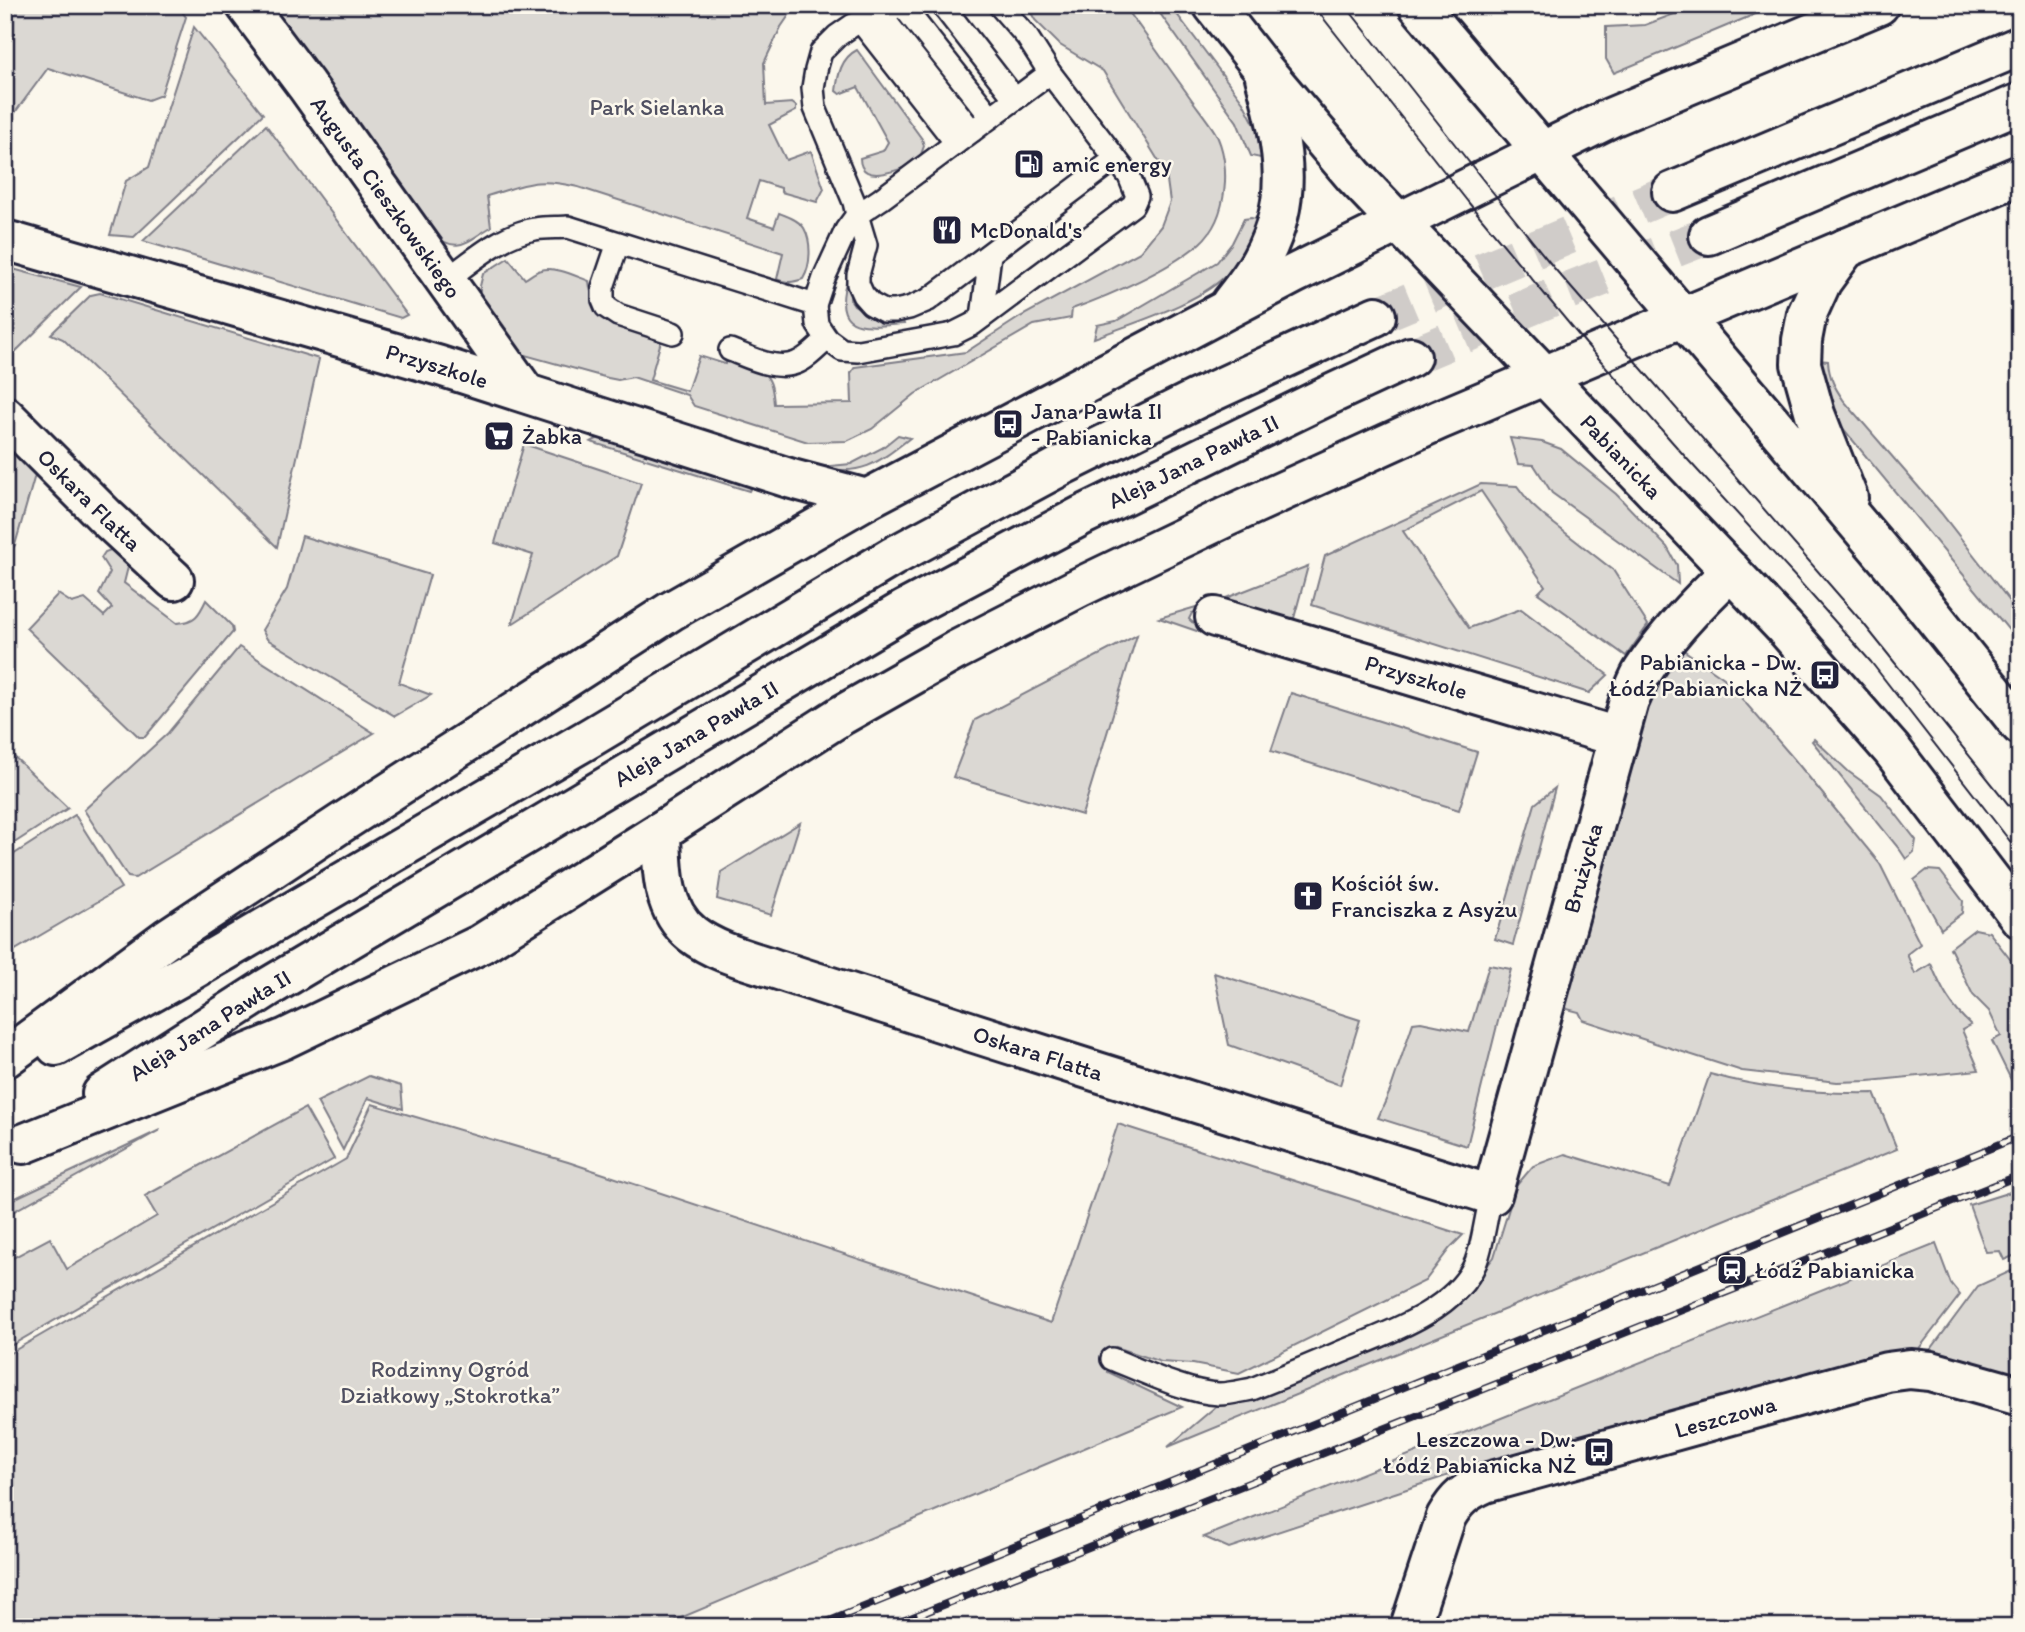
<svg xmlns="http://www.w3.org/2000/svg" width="2025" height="1632" viewBox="0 0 2025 1632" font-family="Itim,sans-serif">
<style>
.green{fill:#dbd8d3;stroke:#7e7d87;stroke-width:2}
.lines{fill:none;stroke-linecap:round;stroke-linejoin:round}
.primary-tunnel{stroke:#d0ccc9;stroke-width:38;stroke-dasharray:38 19;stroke-linecap:butt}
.service-casing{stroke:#22223b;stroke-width:26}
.minor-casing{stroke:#22223b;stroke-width:44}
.primary-casing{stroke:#22223b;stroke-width:44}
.service{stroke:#fbf7ec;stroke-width:21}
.minor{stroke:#fbf7ec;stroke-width:38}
.primary{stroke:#fbf7ec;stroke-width:38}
.tram{stroke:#22223b;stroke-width:2}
.rail-casing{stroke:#22223b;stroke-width:8}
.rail{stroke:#fbf7ec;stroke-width:5;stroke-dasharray:16;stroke-linecap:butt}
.labels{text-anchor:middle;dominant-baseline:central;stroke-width:5;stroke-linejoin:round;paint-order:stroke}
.park-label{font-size:23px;fill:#505061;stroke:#fbf7ec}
.poi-label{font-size:23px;fill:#22223b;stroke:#fbf7ec;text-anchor:start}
.street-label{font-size:23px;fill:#22223b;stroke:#fbf7ec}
</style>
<rect width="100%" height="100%" fill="#fbf7ec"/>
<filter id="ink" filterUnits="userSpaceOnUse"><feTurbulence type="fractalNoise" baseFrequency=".0143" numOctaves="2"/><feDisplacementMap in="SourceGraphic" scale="14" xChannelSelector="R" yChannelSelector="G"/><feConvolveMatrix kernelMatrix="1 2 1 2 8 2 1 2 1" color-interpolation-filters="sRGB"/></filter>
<g filter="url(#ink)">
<g class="green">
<polygon points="5,5 177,5 186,17 161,95 148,100 48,68 14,114 5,97"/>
<path d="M266,5H796L781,27L764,63L766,105L792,103L796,106V111L769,125L786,160L811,151L824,189L817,202L781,192V188L759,181L747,218L774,227L779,213C787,216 799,220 804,228C812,242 811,266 803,279C794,282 786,284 777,279L783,253L578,187C536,177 527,184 487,196L491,227C464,243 459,254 431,234Z"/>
<path d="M1027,5H1124C1145,34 1166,64 1187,93C1196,106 1207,119 1215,132C1232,163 1228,218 1200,243C1169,270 1111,295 1072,309L1071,318L1034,325L915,394L872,429L847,441L808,442L694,406L687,395L633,377L618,380L608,378L521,354L480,298V286L483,274L508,258L525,279C530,276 536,271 541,270C556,266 575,276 589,281C593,323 629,328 661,341L650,380L687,391L699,356L725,364L727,361C740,365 763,366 769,380C773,387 773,396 774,404L852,403L851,373L855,367L966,352L1020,317L1140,252L1161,226L1170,202L1166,173L1103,71L1060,45L1035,20Z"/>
<polygon points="1154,5 1170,5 1243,102 1256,127 1265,159 1251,156 1237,122"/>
<polygon points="1698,5 1777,5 1614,73 1606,59 1606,27 1645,25"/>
<polygon points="194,27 263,114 134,237 110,235 126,181 149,167"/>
<path d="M857,50L922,139L924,146L919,160C905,168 860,188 860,158L883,151L888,142L858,87L840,94L836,91C838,75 841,58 857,50Z"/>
<polygon points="266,125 407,315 401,318 143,241"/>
<path d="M1251,218L1260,220C1251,238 1244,256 1230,271C1204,302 1133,323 1094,338L1097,325L1116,321L1217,262L1232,243L1244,219Z"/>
<polygon points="5,267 81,287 5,362"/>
<path d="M846,282L850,283V299L854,305L878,319L902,318L904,324C868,326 832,334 846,282Z"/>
<polygon points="100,293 319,359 277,547 63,339 51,334 91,295"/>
<path d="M1817,360L1828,361C1829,378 1835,388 1844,401L1941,513L2008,599L2020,615V638L2012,634L1832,415Z"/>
<polygon points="5,435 37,468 15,545 5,559"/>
<polygon points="604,435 753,484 749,491 591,442"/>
<path d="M898,435L910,438C878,463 861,477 820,467L851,464L882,448Z"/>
<polygon points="1510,438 1542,442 1561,449 1616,494 1667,547 1677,565 1678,584 1552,493 1534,465 1518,464"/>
<polygon points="524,444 641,483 617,556 512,624 533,555 495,543"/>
<polygon points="1481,484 1517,486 1531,504 1544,516 1613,570 1648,625 1626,656 1538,593 1545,586 1481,491 1403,531 1469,628 1521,609 1608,675 1589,693 1312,605 1325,556"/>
<polygon points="302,536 430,575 399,683 431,695 395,716 267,639 262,630 287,589"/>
<path d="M113,549L131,555L124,583L177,623C195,622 199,615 206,600L232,626L233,632L145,737H139L26,628L58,594L72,603L85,599L104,616L112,608L99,594L110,572L101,558L105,552Z"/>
<polygon points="1308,566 1293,622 1227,603 1192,613 1189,619 1192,622 1278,649 1275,658 1159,618 1226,598"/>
<polygon points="1137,635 1082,815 953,777 975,720"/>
<polygon points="239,647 374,733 135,878 128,877 84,810 168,733"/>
<path d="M1682,649L1724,678L1794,759L1880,864L1920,944L1907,954L1915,974L1931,964C1942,990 1950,1006 1971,1025L1962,1030L1979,1070L1869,1081L1837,1082L1742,1071L1583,1020L1579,1012L1567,1009L1562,998L1638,727L1653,690Z"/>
<polygon points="1291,693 1477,752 1459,810 1271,751"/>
<polygon points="1814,739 1849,772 1881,795 1916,840 1914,852 1906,859 1900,850 1812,741"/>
<polygon points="5,748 68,808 5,849"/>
<polygon points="1555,788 1513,945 1495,939 1535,804"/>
<polygon points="75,815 121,888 5,956 5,860"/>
<polygon points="800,823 771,915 717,899 721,872"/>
<polygon points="1927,870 1940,871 1963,901 1962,913 1941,929 1914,880"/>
<polygon points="1975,929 1989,932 2020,972 2020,1098 1992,1041 2001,1036 1989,1011 1973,995 1950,948"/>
<polygon points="1489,965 1511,969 1467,1146 1378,1118 1390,1091 1413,1023 1421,1022 1469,1032"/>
<polygon points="1214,973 1360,1020 1340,1085 1229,1045"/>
<path d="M1710,1074C1763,1089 1820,1094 1874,1093L1897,1149L1168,1447L1221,1402L1460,1300L1494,1257L1516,1186L1533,1166L1565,1154L1670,1186Z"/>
<polygon points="369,1076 401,1086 403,1109 368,1098 343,1150 317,1102"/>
<polygon points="372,1104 568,1162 1051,1323 1118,1124 1463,1235 1450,1248 1425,1281 1239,1373 1193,1364 1161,1362 1116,1347 1108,1372 1182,1407 659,1627 5,1627 5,1356 341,1162 346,1159"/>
<polygon points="305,1108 334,1159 5,1349 5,1262 50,1238 67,1269 157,1216 145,1196"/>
<polygon points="160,1130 5,1216 5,1203"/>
<polygon points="2020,1189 2018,1254 2004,1260 2000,1251 1986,1252 1969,1205"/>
<polygon points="1936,1244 1951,1284 1960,1295 1917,1351 1882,1355 1464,1470 1229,1548 1204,1537"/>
<polygon points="2020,1267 2020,1337 2013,1336 2018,1377 1929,1352 1978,1286"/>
</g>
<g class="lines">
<g class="primary-tunnel">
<polyline points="1376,316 1672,192"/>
<polyline points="1411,357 1565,292 1709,235"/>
</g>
<g class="service-casing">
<g id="service">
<polyline points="942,5 1015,99"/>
<polyline points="880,14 972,131"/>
<polyline points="861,22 956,143"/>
<polyline points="1050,73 881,199 857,215 866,245 858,275 858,284 863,295 871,304 884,311 895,311 909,308 928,300 1115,159"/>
<polyline points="991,117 902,5 853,25 837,36 821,52 816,70 813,88 815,108 854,202 857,215 846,230 824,278 815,305 817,324 827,339 842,350 858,351 953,334 973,324 1133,205 1137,196 1129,176 1050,73 1027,37 999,5"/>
<polyline points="618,243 603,287 603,300 606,307 618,315 673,333"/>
<path d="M446,280C472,261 502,234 535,229C546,227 557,228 568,227L815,305"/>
<polyline points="982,317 990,255"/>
<path d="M730,350C749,357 775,371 796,363C807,359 818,347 827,339"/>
<path d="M1112,1359C1142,1371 1188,1393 1219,1394C1230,1394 1241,1391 1252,1389C1282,1377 1311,1365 1341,1352C1385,1334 1456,1311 1476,1262C1484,1241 1485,1217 1492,1195"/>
</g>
</g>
<g class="minor-casing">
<g id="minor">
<path id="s1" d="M246,5L306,85L525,392"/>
<path id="s2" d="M5,240L440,366L792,479L867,499"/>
<path id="s3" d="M5,416L107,518L174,580"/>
<path id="s4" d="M1215,617L1618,737"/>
<path id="s5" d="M661,831C662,868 661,909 692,934C715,952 748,960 775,969C813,981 852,994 891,1006C1090,1071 1291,1132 1492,1195L1629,701C1634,691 1637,680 1643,671C1667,634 1699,601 1731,571"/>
<path id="s6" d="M1410,1627L1446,1517C1457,1498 1465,1492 1485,1483L1887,1372L1910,1369L1931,1371L2020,1396"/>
</g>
</g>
<g class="primary-casing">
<g id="primary">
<path id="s7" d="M1213,5L1263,69L1354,176L1784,627L1892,750L2020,918"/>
<polyline points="1418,5 1890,562 2020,725"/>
<polyline points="1672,192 2020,46"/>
<polyline points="1709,235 2020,103"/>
<polyline points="1846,248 1822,281 1807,314 1802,340 1801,364 1815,414 1848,498"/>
<path d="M1231,303C1239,293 1247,283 1254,272C1297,205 1284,149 1265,77"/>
<polyline points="56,1046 189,972 593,736 892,557 1061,466 1196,399 1376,316"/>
<polyline points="5,1058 169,937 343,822 671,611 867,499 1294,274 1612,117 1879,5"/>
<path id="s8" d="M102,1094L267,988L904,610L1083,515L1323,398L1411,357"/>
<polyline points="23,1144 284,1039 481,944 661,831 842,715 955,651 1080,587 1226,517 1439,420 2020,175"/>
</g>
</g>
<use href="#service" class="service"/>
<use href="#minor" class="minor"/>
<use href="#primary" class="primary"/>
<g class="tram">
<polyline points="1313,5 1468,202 1586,344 1689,461 1799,581 1871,662 2020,854"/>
<polyline points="1345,5 1487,185 1554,268 1863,623 2020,819"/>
</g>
<g class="rail-casing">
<g id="rail">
<polyline points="815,1627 2020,1136"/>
<polyline points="888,1627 2020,1175"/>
</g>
</g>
<use href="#rail" class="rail"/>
</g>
</g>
<defs>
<g id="fuel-square" transform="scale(1.575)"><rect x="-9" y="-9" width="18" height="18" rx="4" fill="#22223b" stroke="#fbf7ec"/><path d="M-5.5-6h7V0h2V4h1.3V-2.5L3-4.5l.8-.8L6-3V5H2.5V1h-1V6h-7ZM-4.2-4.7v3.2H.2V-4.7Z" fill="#fff"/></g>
<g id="restaurant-square" transform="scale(1.575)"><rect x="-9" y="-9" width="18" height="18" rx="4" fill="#22223b" stroke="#fbf7ec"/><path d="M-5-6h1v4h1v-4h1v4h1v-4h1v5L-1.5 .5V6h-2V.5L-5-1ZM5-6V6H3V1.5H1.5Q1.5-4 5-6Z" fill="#fff"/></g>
<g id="bus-square" transform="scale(1.575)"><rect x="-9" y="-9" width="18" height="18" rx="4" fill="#22223b" stroke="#fbf7ec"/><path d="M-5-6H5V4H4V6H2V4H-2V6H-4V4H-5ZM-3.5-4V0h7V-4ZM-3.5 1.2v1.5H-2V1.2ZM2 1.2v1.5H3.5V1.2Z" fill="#fff"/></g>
<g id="supermarket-square" transform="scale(1.575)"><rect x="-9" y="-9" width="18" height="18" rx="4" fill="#22223b" stroke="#fbf7ec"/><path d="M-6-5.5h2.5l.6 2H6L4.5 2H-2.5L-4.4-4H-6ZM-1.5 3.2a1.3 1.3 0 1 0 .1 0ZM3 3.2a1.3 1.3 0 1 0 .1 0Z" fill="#fff"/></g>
<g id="church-square" transform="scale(1.575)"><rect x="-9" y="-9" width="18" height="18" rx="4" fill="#22223b" stroke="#fbf7ec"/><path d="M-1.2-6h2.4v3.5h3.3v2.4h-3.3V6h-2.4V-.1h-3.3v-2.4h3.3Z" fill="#fff"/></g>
<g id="station-square" transform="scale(1.575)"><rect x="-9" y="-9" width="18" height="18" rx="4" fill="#22223b" stroke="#fbf7ec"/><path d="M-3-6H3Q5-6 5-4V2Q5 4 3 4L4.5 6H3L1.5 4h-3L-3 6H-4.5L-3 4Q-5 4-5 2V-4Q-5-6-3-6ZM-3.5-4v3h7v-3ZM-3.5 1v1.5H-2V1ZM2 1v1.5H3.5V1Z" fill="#fff"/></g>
</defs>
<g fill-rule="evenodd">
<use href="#fuel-square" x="1029" y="164"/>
<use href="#restaurant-square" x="947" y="230"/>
<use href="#bus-square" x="1008" y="424"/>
<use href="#supermarket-square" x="499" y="436"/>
<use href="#bus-square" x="1825" y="675"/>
<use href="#church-square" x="1308" y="896"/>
<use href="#station-square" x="1732" y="1270"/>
<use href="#bus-square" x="1599" y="1452"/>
</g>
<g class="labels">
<g class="park-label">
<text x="657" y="107">Park Sielanka</text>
<text x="450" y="1369">Rodzinny Ogród<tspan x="450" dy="26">Działkowy „Stokrotka”</tspan></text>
</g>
<g class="poi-label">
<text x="1052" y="164">amic energy</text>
<text x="970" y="230">McDonald's</text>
<text x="1031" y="411">Jana Pawła II<tspan x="1031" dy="26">- Pabianicka</tspan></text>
<text x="522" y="436">Żabka</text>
<text x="1802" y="662" text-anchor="end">Pabianicka - Dw.<tspan x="1802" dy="26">Łódź Pabianicka NŻ</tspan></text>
<text x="1331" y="883">Kościół św.<tspan x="1331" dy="26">Franciszka z Asyżu</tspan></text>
<text x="1755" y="1270">Łódź Pabianicka</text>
<text x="1576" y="1439" text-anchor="end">Leszczowa - Dw.<tspan x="1576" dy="26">Łódź Pabianicka NŻ</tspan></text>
</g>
<g class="street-label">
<text stroke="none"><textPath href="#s1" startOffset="238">Augusta Cieszkowskiego</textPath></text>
<text stroke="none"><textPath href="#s2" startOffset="450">Przyszkole</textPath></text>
<text stroke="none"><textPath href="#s7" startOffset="609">Pabianicka</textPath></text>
<text stroke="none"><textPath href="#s8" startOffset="1262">Aleja Jana Pawła II</textPath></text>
<text stroke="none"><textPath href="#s3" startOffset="119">Oskara Flatta</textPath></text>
<text stroke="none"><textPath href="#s4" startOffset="210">Przyszkole</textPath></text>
<text stroke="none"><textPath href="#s8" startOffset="695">Aleja Jana Pawła II</textPath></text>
<text stroke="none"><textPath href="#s5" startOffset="1293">Brużycka</textPath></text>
<text stroke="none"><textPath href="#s8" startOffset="128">Aleja Jana Pawła II</textPath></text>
<text stroke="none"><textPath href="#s5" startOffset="478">Oskara Flatta</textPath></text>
<text stroke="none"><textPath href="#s6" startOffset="418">Leszczowa</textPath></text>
</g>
</g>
<rect width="2025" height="1632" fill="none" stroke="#fbf7ec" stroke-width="28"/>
<rect x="14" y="14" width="1997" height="1604" fill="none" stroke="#22223b" stroke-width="2.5" filter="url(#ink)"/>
</svg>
